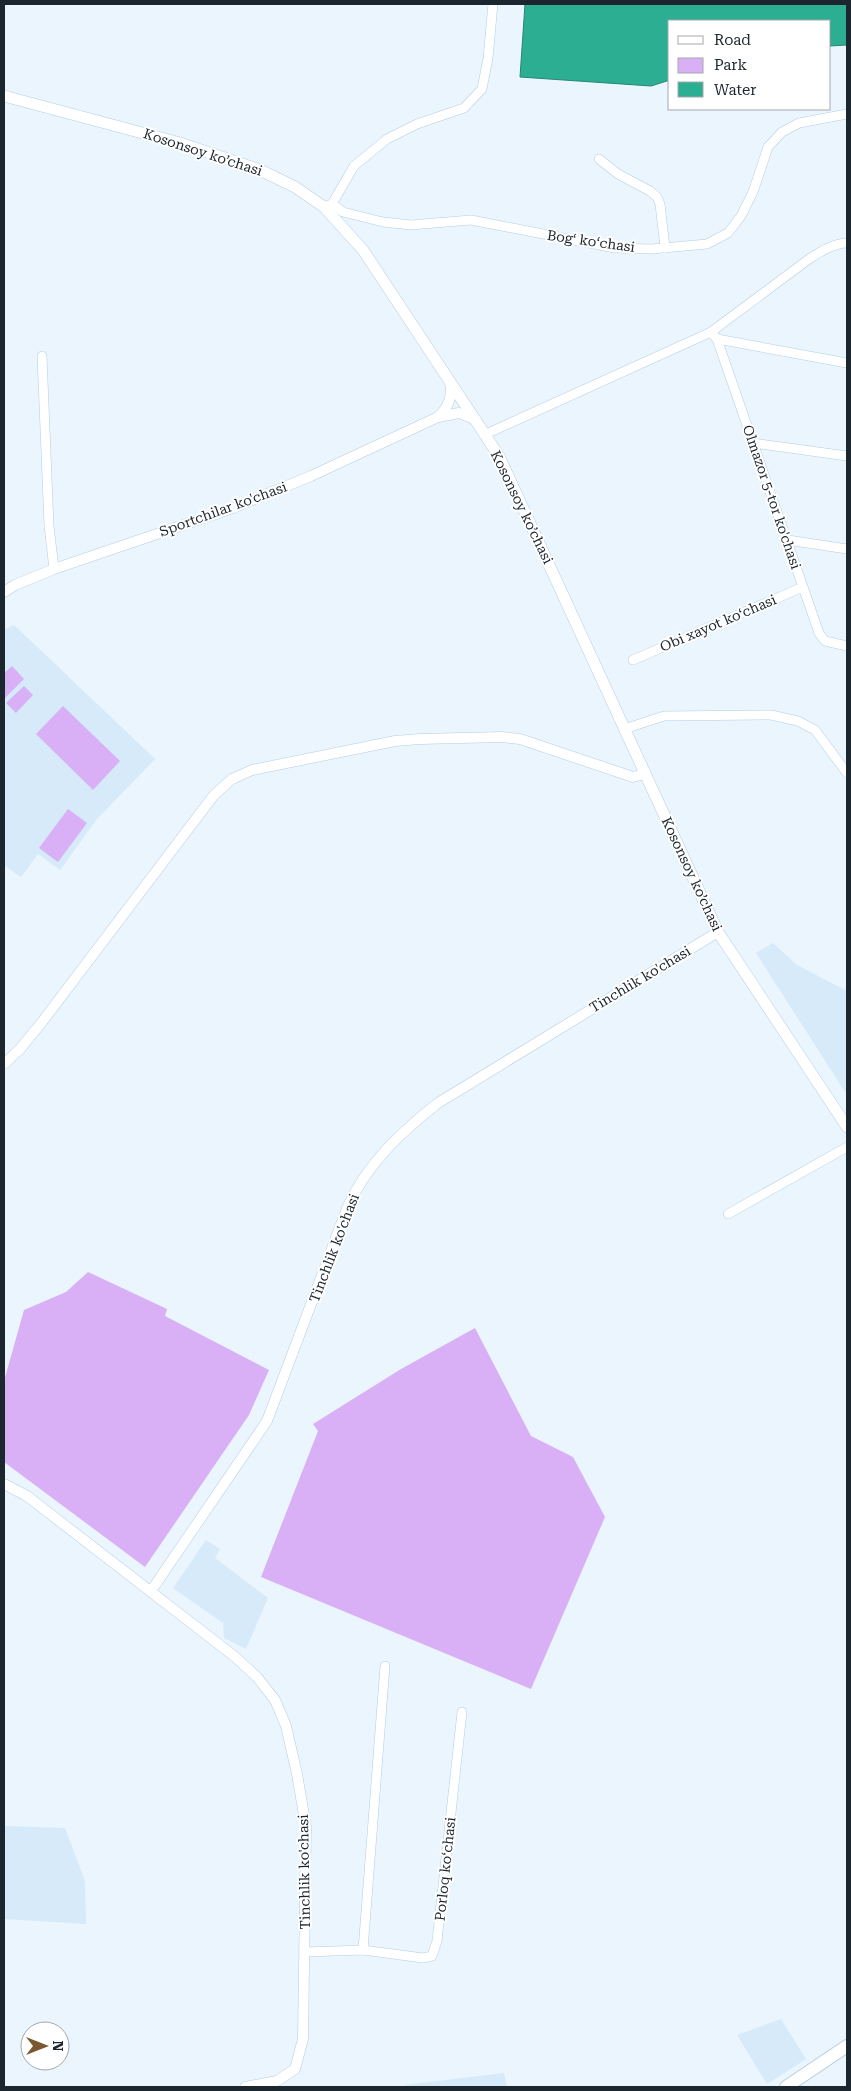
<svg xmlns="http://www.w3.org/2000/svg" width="851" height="2091" viewBox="0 0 851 2091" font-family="'Roboto Serif',serif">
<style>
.built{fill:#d6eafa}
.green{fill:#d9b0f6}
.water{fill:#2cae92;stroke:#278574}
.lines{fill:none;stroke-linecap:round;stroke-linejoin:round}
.minor-casing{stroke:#b4cee3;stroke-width:10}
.tertiary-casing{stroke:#b4cee3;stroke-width:11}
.secondary-casing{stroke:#b4cee3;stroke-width:12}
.primary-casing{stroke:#b4cee3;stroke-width:14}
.minor{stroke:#fff;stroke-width:9}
.tertiary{stroke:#fff;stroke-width:10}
.secondary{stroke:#fff;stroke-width:11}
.primary{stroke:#fff;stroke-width:12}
.labels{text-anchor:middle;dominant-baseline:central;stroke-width:4;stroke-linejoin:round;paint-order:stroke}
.street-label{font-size:14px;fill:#1c262e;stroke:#fff}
</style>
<rect width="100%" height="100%" fill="#eaf5fe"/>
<g class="built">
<polygon points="14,625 155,759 97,819 60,870 38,854 21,877 4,865 4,630"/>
<polygon points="773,943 797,965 847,991 847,1095 756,953"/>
<polygon points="206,1540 220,1549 215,1558 268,1598 246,1649 224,1638 223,1623 173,1588"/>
<polygon points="4,1826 65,1828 85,1881 86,1924 4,1919"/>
<polygon points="781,2019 806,2059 767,2084 737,2035"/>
<polygon points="504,2073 507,2087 405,2087 405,2085"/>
</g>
<g class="green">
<polygon points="12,666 24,679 4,699 4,673"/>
<polygon points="24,686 33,695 16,713 6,703"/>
<polygon points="63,706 120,761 93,790 36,734"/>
<polygon points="68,809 87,823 58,862 39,848"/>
<polygon points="88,1272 167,1309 165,1316 269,1370 249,1415 145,1567 4,1462 4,1381 24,1310 66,1292"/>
<polygon points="475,1328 531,1436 573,1457 605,1517 531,1689 261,1577 318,1431 313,1424 401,1369"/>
</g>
<polygon class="water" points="525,4 847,4 847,45 830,46 830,21 670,21 670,80 651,86 520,77"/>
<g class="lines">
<g class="minor-casing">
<g id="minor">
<polyline points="599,159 618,174 650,191 657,197 660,204 665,248"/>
<polyline points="332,204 343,212 383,222 411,225 471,220 615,248 652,249 707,244 728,233 741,216 753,192 768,147 782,132 799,123 847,114"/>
<polyline points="327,206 332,204 354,166 387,139 417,124 464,108 482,89 488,58 493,4"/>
<polyline points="711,332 717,339 819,633 825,641 847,646"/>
<polyline points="717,339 847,363"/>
<polyline points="42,356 49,526 54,569"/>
<path d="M486,434L711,332L809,259C820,252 834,243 847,243"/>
<polyline points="753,443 847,456"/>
<polyline points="788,540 847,549"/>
<polyline points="633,660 803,587"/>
<polyline points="624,729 664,716 771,715 798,721 815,730 847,773"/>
<polyline points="728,1214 847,1147"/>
<polyline points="363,1950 385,1666"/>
<polyline points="305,1952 363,1950 423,1958 432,1956 437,1941 462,1712"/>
</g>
</g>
<g class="tertiary-casing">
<g id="tertiary">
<path d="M450,382C453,396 449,407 438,417L459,413L476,420"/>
<polyline points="4,592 15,585 54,569 233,508 311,476 438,417"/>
<polyline points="4,1064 20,1049 42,1022 214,795 232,779 252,770 395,741 420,739 502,737 520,739 633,777 645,774"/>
<polyline points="4,1484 27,1496 234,1656 257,1677 275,1700 286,1726 297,1774 306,1827 303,2039 295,2069 277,2081 245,2087"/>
<path d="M151,1591L267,1421L348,1206C368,1163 401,1132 438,1103L718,932"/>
</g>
</g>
<g class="secondary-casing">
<polyline id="secondary" points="4,96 180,143 260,170 295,187 324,207 363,250 499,456 718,932 847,1127"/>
</g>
<g class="primary-casing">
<polyline id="primary" points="786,2087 847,2046"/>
</g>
<use href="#minor" class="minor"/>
<use href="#tertiary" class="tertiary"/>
<use href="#secondary" class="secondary"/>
<use href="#primary" class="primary"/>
</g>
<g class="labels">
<g class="street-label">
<text transform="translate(203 152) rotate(18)">Kosonsoy ko’chasi</text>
<text transform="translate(591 241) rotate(8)">Bogʻ koʻchasi</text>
<text transform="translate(772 497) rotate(71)">Olmazor 5-tor ko'chasi</text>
<text transform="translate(522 507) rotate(64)">Kosonsoy ko’chasi</text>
<text transform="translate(223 509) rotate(-20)">Sportchilar ko'chasi</text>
<text transform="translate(718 623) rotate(-23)">Obi xayot koʻchasi</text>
<text transform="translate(692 874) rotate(65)">Kosonsoy ko’chasi</text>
<text transform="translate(640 979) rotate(-31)">Tinchlik ko'chasi</text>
<text transform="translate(334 1248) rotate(-69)">Tinchlik ko'chasi</text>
<text transform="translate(445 1869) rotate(-84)">Porloq koʻchasi</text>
<text transform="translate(304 1872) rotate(-91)">Tinchlik ko'chasi</text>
</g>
</g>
<rect width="851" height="2091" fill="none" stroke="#1c262e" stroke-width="10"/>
<rect x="668" y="20" width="162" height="90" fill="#ffffff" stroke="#a4a8ab"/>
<rect x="678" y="36" width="25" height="8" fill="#ffffff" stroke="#a4a8ab"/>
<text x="714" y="45" font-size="15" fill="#1c262e">Road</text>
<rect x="678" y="58" width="25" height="15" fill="#d9b0f6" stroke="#a4a8ab"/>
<text x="714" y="70" font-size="15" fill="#1c262e">Park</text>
<rect x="678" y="82" width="25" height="15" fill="#2cae92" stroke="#a4a8ab"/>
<text x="714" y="95" font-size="15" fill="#1c262e">Water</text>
<g transform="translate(45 2046) rotate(90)"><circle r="24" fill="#ffffff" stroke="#a4a8ab"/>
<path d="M0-4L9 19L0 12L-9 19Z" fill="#7a5930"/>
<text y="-8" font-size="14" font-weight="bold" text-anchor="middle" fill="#1c262e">N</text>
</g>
</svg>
